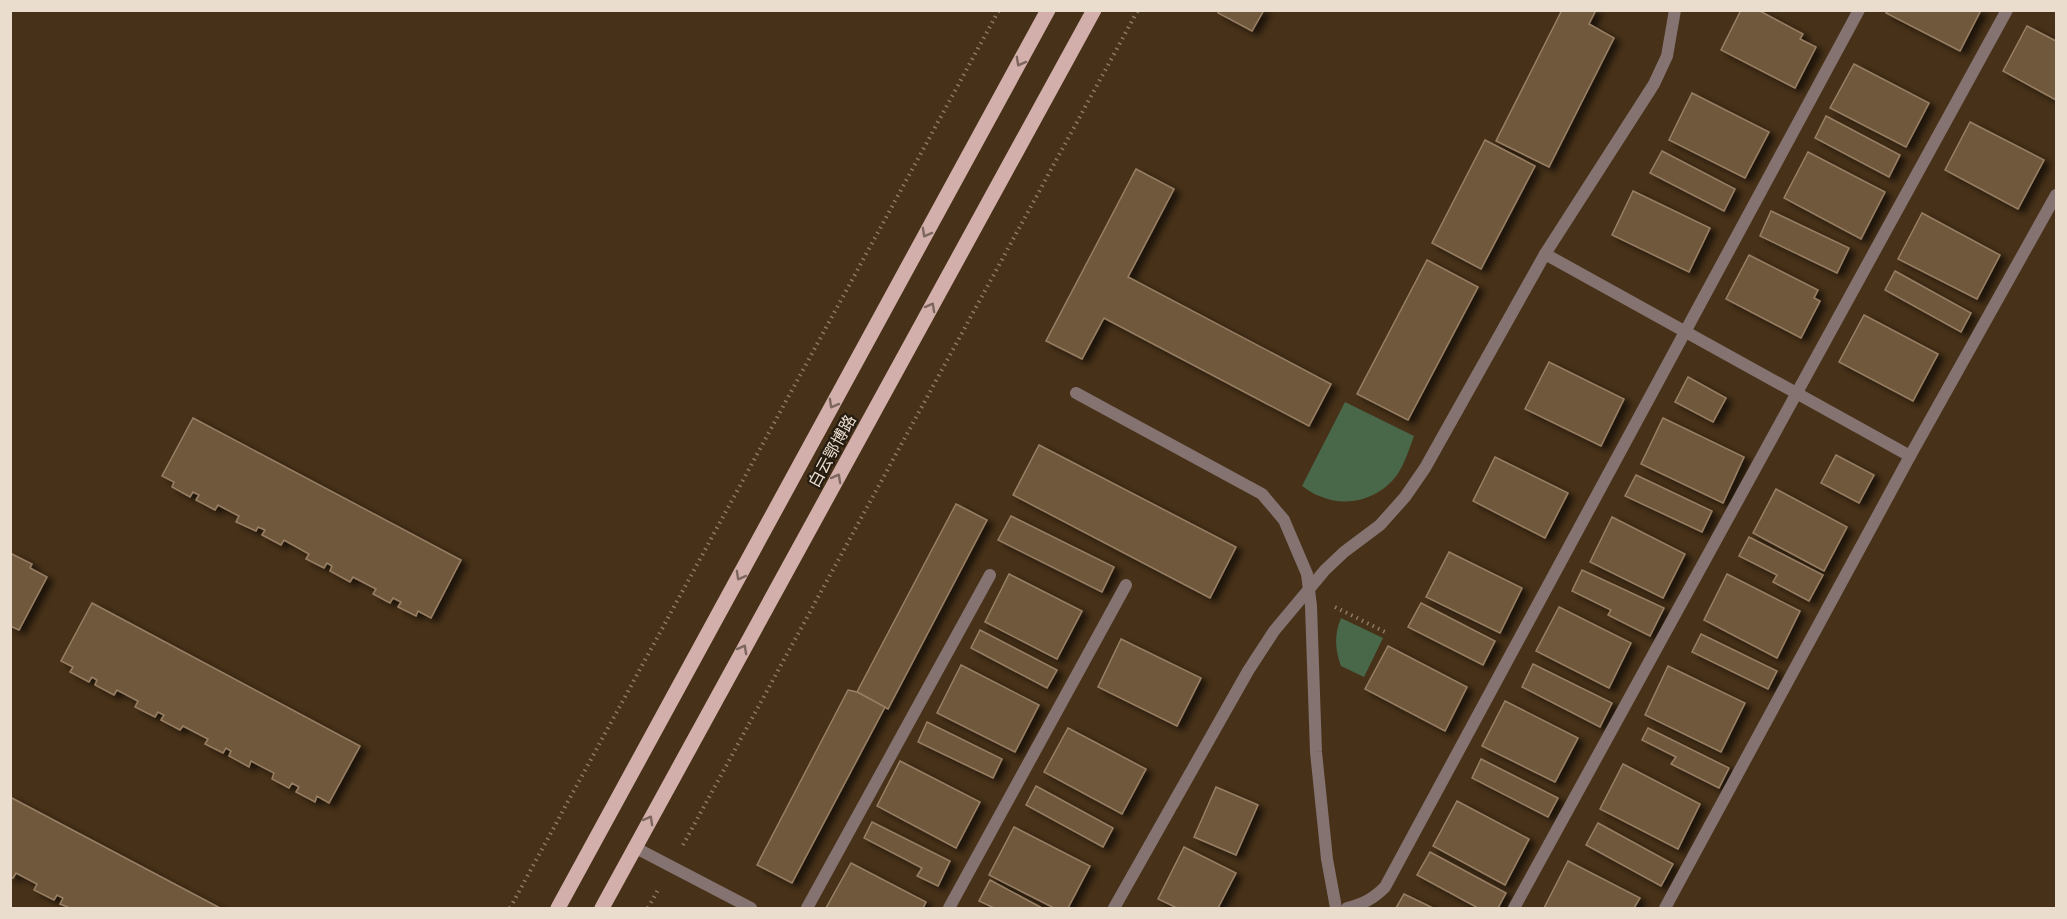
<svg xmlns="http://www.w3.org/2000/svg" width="2067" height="919" viewBox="0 0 2067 919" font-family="'Roboto Condensed','Noto Sans SC',sans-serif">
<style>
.green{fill:#486849}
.building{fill:#6f583e;stroke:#987f64;stroke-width:1.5;filter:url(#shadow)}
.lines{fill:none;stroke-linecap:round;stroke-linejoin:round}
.path{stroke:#8d7a65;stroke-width:4;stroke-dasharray:1.5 4.5;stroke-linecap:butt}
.service{stroke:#857371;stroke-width:12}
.minor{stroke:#857371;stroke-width:12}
.primary{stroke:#d2afaa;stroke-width:15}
.oneway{stroke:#7c665e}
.labels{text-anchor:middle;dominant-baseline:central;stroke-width:4.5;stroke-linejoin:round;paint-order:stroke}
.street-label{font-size:16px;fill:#ebddce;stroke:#251c11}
</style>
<defs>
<filter id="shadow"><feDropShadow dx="6" dy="4" stdDeviation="3" flood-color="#0009"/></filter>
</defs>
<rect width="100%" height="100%" fill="#473118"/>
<g class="green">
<path d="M1345,402L1414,436C1409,449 1405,463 1397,475C1380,498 1349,508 1322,497C1315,495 1308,490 1302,486Z"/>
<path d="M1341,618L1383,638L1364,677L1341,666C1335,650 1334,634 1341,618Z"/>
</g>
<g class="building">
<polygon points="1219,10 1264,10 1252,31 1218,13"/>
<polygon points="1562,10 1596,10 1589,24 1614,38 1549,167 1496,141"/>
<polygon points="1741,10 1758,10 1803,34 1800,39 1816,47 1795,88 1721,50"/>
<polygon points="1888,10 1981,10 1960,51 1886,13"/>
<polygon points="2027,26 2056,41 2056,100 2003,71"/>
<polygon points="1854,64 1929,103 1906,147 1830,108"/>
<polygon points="1692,93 1769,132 1745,178 1669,140"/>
<polygon points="1826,116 1900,155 1889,177 1815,138"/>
<polygon points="1970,122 2044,160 2018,209 1945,170"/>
<polygon points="1485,140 1535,166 1481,269 1432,243"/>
<polygon points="1662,151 1735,189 1724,211 1650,173"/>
<polygon points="1808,152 1885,192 1861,239 1784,198"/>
<polygon points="1136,169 1174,189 1128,277 1331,384 1309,426 1104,318 1082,359 1046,341"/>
<polygon points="1633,191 1710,228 1689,272 1612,235"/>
<polygon points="1771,211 1849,248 1837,273 1760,236"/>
<polygon points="1922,213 2000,255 1977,299 1898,259"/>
<polygon points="1749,255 1818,290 1814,298 1820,301 1801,338 1726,299"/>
<polygon points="1427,260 1478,287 1408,420 1357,394"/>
<polygon points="1895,271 1971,313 1961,332 1885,290"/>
<polygon points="1864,315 1938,354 1913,401 1839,362"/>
<polygon points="1549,362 1624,399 1601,446 1525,409"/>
<polygon points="1688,377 1726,398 1713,422 1675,402"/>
<polygon points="193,418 461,560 431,618 418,611 416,616 398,607 401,602 393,598 390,603 373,594 376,589 353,577 350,582 330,571 332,566 327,563 324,568 306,559 309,554 284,540 281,545 262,535 265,530 258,527 256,531 236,522 239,516 218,505 215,510 196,500 199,495 193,492 190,497 172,487 174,482 162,476"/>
<polygon points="1663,418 1744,457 1723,503 1641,464"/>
<polygon points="1039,445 1236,547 1210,598 1013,495"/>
<polygon points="1836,455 1874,475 1859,503 1821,483"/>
<polygon points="1495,457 1568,493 1545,538 1473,501"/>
<polygon points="1636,475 1712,511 1702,532 1625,496"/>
<polygon points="1776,489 1847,527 1824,571 1753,533"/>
<polygon points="956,504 987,520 888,709 857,692"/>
<polygon points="1011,516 1114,567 1102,592 998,540"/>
<polygon points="1612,517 1685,554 1663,598 1590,562"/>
<polygon points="1749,537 1823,575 1809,601 1773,582 1777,575 1739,556"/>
<polygon points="1449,552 1522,588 1500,633 1426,597"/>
<polygon points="10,553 32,564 30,568 47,577 19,630 10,626"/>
<polygon points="1582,570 1664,608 1650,636 1608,615 1611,610 1572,591"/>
<polygon points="1009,574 1082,611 1057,659 985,622"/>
<polygon points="1727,574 1800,611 1777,658 1704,620"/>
<polygon points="92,603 360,746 329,803 317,796 315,802 296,792 299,787 292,783 289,788 272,779 274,773 251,761 249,767 229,756 231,751 226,748 223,753 205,744 208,739 183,726 180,730 161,720 164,715 158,712 155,717 135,707 138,701 117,690 114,695 95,685 97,680 92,677 89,682 70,672 73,667 61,661"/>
<polygon points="1421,603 1495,641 1483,665 1408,627"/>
<polygon points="1559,607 1631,643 1609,688 1536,651"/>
<polygon points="980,630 1057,670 1047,688 971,648"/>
<polygon points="1701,634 1777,671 1768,689 1692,652"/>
<polygon points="1121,639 1201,678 1177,726 1098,687"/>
<polygon points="1388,646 1467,687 1445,731 1365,689"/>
<polygon points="1533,664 1612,703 1600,727 1522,687"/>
<polygon points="961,665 1039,705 1015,752 937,713"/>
<polygon points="1668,666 1745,703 1721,752 1645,715"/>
<polygon points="848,690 857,692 885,707 792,883 757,865"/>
<polygon points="1505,701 1578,738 1555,782 1482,746"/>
<polygon points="927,722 1002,759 993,778 918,742"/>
<polygon points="1068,728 1146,769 1122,814 1044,772"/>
<polygon points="1648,728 1729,768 1719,788 1671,764 1676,757 1642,740"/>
<polygon points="1481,759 1558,798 1548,817 1472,778"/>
<polygon points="900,761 980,802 956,848 877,806"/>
<polygon points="1623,764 1700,804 1678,849 1600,809"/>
<polygon points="1036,786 1113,828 1103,847 1026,805"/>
<polygon points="1216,787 1258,805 1236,855 1194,837"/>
<polygon points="10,797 220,908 70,908 60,904 63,898 57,895 54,900 34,890 37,884 16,873 13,878 10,877"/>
<polygon points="1457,801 1529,839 1505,885 1433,846"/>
<polygon points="872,822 950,861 938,886 917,876 922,868 864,838"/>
<polygon points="1598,823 1673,864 1661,886 1586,845"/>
<polygon points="1014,827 1090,866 1068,908 1054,908 989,875"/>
<polygon points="1184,847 1236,873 1218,908 1177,908 1158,899"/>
<polygon points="1430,852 1506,893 1498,908 1478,908 1417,875"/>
<polygon points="1568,861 1640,898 1634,908 1544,908"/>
<polygon points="851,863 926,902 923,908 826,908"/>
<polygon points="990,880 1042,908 994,908 979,901"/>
<polygon points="1404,894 1433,908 1396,908"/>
</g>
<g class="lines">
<g class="path">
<polyline points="1335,607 1385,632"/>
<polyline points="683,845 1138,10"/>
<polyline points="510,908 999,10"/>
<polyline points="648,908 659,888"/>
</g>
<g class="service">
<polyline points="807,908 990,575"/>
<polyline points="949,908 1126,585"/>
<path d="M1347,908C1363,904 1373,899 1385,887L1859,10"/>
<polyline points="1514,908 2007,10"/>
</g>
<g class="minor">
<polyline points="1545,254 1910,456"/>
<polyline points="1076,393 1262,494 1284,520 1307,574 1311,606 1316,752 1327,859 1336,908"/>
<polyline points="634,847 751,908"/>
<polyline points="1114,908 1248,671 1274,631 1325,570 1344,552 1380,525 1405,497 1425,468 1545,254 1654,84 1667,56 1675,10"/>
<polyline points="1665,908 1910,456 2056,195"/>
</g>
<g class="primary">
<polyline points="558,908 1048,10"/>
<polyline points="602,908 1094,10"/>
</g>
</g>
<defs><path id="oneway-chevron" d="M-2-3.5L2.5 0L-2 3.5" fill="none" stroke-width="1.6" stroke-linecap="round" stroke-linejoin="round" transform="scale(1.5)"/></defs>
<g class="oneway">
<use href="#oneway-chevron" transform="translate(1020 62) rotate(119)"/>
<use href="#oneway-chevron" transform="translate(926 233) rotate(119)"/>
<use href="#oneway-chevron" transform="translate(931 307) rotate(-61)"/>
<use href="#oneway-chevron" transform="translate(833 404) rotate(119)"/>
<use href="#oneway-chevron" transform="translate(837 478) rotate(-61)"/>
<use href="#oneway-chevron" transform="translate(740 576) rotate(119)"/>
<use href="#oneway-chevron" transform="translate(743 649) rotate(-61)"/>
<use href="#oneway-chevron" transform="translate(649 820) rotate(-61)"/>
</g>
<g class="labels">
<g class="street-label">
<text transform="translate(832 451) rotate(-61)">白云鄂博路</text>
</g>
</g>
<rect width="2067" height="919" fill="none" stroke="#ebddce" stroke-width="24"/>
</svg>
